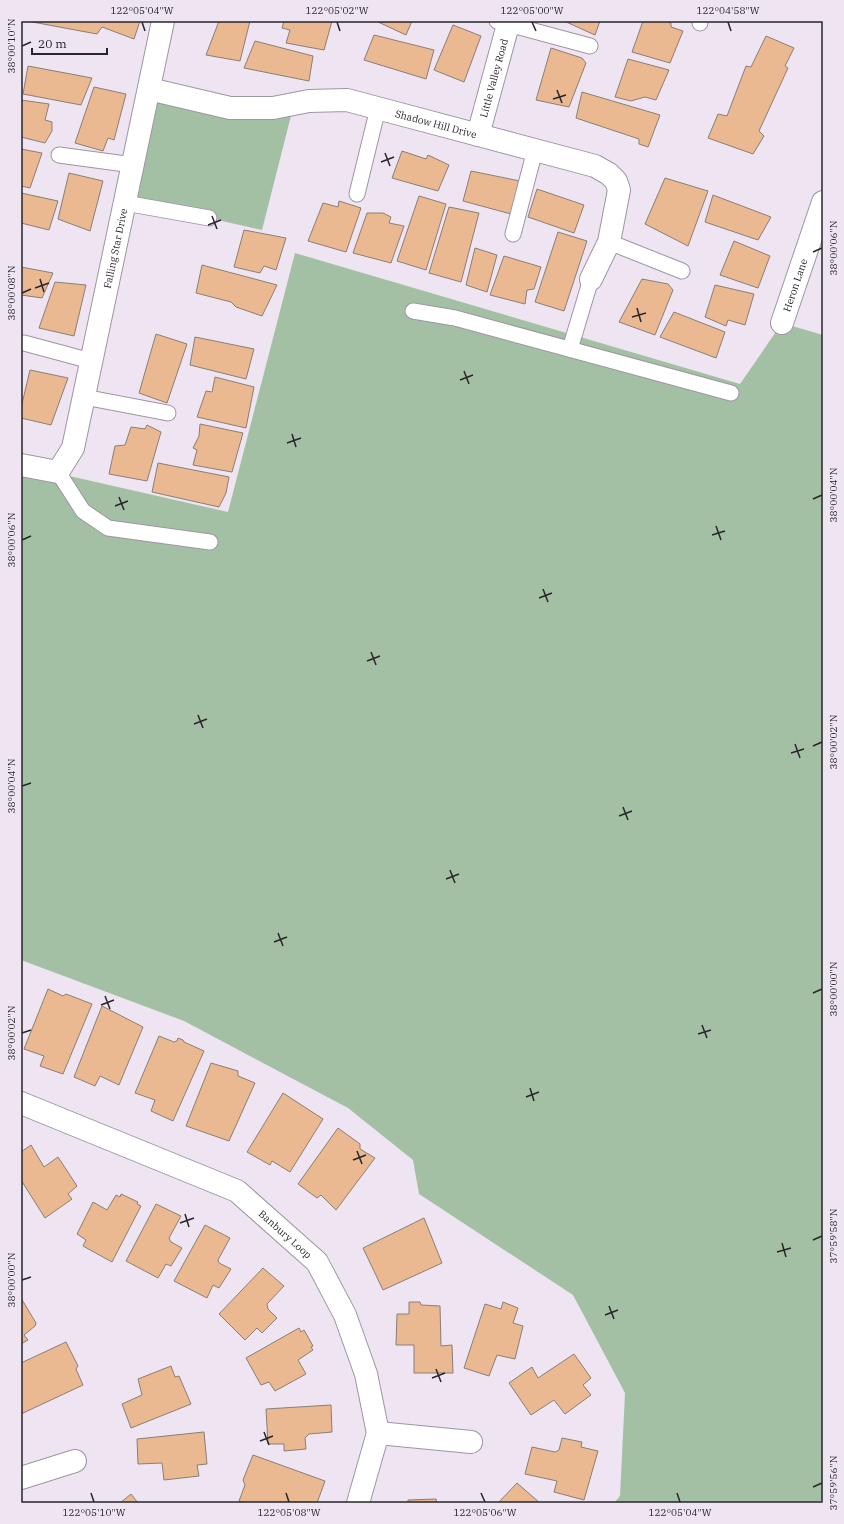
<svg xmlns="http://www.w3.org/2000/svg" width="844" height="1524" viewBox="0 0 844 1524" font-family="'IBM Plex Serif',serif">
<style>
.green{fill:#a4c0a4}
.building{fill:#eab992;stroke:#8a7e74}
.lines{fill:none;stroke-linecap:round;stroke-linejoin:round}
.service-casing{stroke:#9e95a2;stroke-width:17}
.minor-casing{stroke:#9e95a2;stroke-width:24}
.service{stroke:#fff;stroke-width:15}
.minor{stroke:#fff;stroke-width:22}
.ticks{fill:none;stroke:#29252a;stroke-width:1.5}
.labels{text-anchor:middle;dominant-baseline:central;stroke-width:3;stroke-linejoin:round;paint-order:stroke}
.street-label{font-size:10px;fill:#29252a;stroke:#efe5f2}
.neatline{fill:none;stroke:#29252a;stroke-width:1.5}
.ticks-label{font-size:10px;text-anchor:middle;fill:#29252a}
</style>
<rect width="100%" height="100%" fill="#efe5f2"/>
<g class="green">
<polygon points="149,89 294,104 262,230 209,218 125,203"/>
<polygon points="295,253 740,384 782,323 823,335 823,1500 816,1503 614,1503 620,1496 625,1393 573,1295 419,1194 413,1160 348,1108 184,1021 21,960 21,465 228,512"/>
</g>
<g class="building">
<polygon points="27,21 140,21 134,39 102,27 97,34"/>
<polygon points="219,21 250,21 240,61 206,55"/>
<polygon points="284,21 332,21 324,50 286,43 290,30 282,28"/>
<polygon points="376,21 412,21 406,35"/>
<polygon points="564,21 600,21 595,35"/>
<polygon points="643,21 664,21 671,23 671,27 683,31 670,63 632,52"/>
<polygon points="453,25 481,36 464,82 434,70"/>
<polygon points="374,35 434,50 426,79 364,60"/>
<polygon points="766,36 794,48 785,66 788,68 759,131 764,136 753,154 708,138 718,114 727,116 746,66 751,67"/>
<polygon points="255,41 313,56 309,81 244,68"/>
<polygon points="551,48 582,58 586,63 569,107 536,100"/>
<polygon points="628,59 669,70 656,100 645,97 631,101 615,97"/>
<polygon points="28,66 92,78 81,105 23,94"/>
<polygon points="94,87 126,94 114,140 108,138 103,151 75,143"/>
<polygon points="582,92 660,115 648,147 639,144 639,139 576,118"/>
<polygon points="21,100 49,104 45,120 52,122 52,131 45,143 21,137"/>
<polygon points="21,149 42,153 30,188 21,186"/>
<polygon points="402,151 426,159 428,155 449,165 438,191 392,178"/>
<polygon points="471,171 520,181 511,214 463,201"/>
<polygon points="69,173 103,181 90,231 58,219"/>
<polygon points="665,178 708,191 688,246 645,224"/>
<polygon points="537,189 584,205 574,233 528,217"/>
<polygon points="21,193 58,201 49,230 21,223"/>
<polygon points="713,195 771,217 758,240 705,222"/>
<polygon points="419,196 446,204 426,270 397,261"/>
<polygon points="339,201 361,208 346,252 308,241 323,203 338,207"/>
<polygon points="449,207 479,213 461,282 429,273"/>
<polygon points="367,213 383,213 391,217 389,223 404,226 391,263 353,253"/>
<polygon points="244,230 286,238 276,270 264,266 260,273 234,267"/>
<polygon points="558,232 587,241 564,311 535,302"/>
<polygon points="734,241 770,256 758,288 720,275"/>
<polygon points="475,248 497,255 487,292 466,285"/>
<polygon points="504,256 541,267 534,289 527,290 525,304 490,295"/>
<polygon points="202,265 277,285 262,316 236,307 231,302 196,293"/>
<polygon points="21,267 53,273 42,298 21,295"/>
<polygon points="642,279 668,284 673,290 655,335 619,322"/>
<polygon points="55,282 86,285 74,336 39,328"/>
<polygon points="715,285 754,294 745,325 728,320 726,326 705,317"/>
<polygon points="674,312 725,332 716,358 660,337"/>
<polygon points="156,334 187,344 167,403 139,393"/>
<polygon points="195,337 254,349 246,379 190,365"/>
<polygon points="30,370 68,378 51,425 21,418 21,408"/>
<polygon points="215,377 254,387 246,428 197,417 206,391 212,392"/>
<polygon points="200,424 243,433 232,472 193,465 197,450 193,448 199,436"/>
<polygon points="147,425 161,432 147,481 109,474 115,446 125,445 131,427 145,429"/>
<polygon points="158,463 229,477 226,493 219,507 152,492"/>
<polygon points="48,989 63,996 66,994 92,1004 63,1074 40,1066 44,1056 24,1049"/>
<polygon points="102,1006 143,1027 119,1085 100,1076 95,1086 74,1077"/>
<polygon points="159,1036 174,1042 177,1041 178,1038 183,1040 184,1042 204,1051 173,1121 151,1111 155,1100 135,1093"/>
<polygon points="211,1063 238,1071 238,1076 255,1083 229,1141 186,1126"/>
<polygon points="283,1093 323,1119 290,1172 272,1161 270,1165 247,1152"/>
<polygon points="338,1128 360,1144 360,1149 375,1158 336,1210 321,1195 317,1198 298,1184"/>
<polygon points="31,1145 44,1167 58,1157 77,1186 68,1194 72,1199 45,1218 21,1180 21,1152"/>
<polygon points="121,1194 138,1202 137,1204 141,1206 112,1262 83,1246 86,1240 77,1234 93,1202 107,1210 116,1195 120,1197"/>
<polygon points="156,1204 181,1216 169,1238 171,1242 182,1248 171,1266 166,1264 158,1278 126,1261"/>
<polygon points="424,1218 442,1263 383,1290 363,1248"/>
<polygon points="205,1225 230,1238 218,1260 219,1263 231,1269 219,1288 213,1285 207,1298 174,1281"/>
<polygon points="263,1268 284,1286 267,1304 268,1309 277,1318 262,1333 257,1328 245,1340 219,1314"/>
<polygon points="21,1298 36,1323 35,1326 24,1335 28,1340 21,1344"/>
<polygon points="409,1302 420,1302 421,1305 440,1306 441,1346 452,1345 453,1373 414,1373 414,1345 396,1345 397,1314 409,1314"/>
<polygon points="503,1302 518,1308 513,1323 523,1326 515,1359 497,1355 489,1376 464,1368 485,1304 501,1309"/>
<polygon points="299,1328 301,1332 304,1330 313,1346 311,1347 313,1350 298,1360 306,1374 275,1391 269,1382 261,1385 246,1358"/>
<polygon points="66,1342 78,1366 76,1369 83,1385 21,1414 21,1363"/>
<polygon points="574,1354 591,1378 583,1385 591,1395 565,1414 554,1400 531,1415 509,1383 532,1367 538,1378"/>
<polygon points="171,1366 175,1377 179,1376 191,1404 131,1428 122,1404 142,1395 138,1379"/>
<polygon points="331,1405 332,1432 309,1434 305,1438 306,1449 284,1451 284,1444 268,1444 266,1409"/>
<polygon points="204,1432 207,1464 197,1465 199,1476 164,1480 162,1463 138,1464 137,1439"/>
<polygon points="562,1438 582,1442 581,1447 598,1451 584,1500 554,1492 557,1481 525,1474 532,1447 555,1452 559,1450"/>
<polygon points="253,1455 325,1481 317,1503 306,1502 246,1503 239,1501 245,1485 243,1480"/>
<polygon points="517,1483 540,1503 498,1503"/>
<polygon points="131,1494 138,1503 120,1503"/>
<polygon points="436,1499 437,1503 408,1503 408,1500"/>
</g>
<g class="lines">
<g class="service-casing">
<g id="service">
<polyline points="497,21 590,46"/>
<polyline points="700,23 700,21"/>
<polyline points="59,155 133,165"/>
<polyline points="357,194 378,108"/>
<polyline points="125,203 209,218"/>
<polyline points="513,234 535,150"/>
<polyline points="609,242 682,271"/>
<polyline points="413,311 455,318 731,393"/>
<polyline points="24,343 91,361"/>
<polyline points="570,349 591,279"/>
<polyline points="84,397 168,413"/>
<polyline points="58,472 83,511 108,528 210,542"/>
</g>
</g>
<g class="minor-casing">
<g id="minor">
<path id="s1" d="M149,89L230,108H273L309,101L347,100L595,166L609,174L616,181L619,190L609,242L591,279"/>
<path id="s2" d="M478,135L509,21"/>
<path id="s3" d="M782,323L823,202"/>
<path id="s4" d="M21,465L58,472L73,448L163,21"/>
<path id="s5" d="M21,1103L237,1191L317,1262L345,1315L366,1374L378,1433L358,1503"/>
<polyline points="378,1433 471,1442"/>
<polyline points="21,1478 75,1461"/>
</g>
</g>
<use href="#service" class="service"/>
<use href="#minor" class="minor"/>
</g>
<path class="ticks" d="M142,22L145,31M337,22L340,31M532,22L536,31M728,22L731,31M22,46L31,42M557,90L562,103M553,99L566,95M385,153L390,166M381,162L394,157M212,216L217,229M208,225L221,220M813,252L822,248M40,279L44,292M35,288L49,283M22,293L31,289M637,308L641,322M632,317L646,313M464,371L469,384M460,380L473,375M292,434L296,447M287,443L301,438M119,497L124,510M813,499L822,495M115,506L128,501M716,526L721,540M712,535L725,531M22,540L31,536M543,589L548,602M539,598L552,593M371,652L376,665M367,661L380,656M198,715L203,728M194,724L207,719M795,744L800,758M813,746L822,742M791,753L804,749M22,786L31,783M623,807L628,820M619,816L632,811M450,870L455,883M446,879L459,874M278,933L283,946M274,942L287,937M813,993L822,989M105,996L110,1009M101,1005L114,1000M702,1025L707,1038M22,1033L31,1030M698,1034L711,1030M530,1088L534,1101M526,1097L539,1092M357,1151L362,1164M353,1160L366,1155M185,1214L189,1227M180,1223L194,1218M813,1240L822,1236M782,1243L786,1257M777,1252L791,1248M22,1280L31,1277M609,1306L614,1319M605,1315L618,1310M436,1369L441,1382M432,1378L445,1373M264,1432L269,1445M260,1441L273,1436M813,1487L822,1483M91,1493L94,1502M286,1493L289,1502M481,1493L485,1502M677,1493L680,1502"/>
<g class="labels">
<g class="street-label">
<text stroke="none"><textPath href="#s2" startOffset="59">Little Valley Road</textPath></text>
<text stroke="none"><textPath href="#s1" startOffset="293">Shadow Hill Drive</textPath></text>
<text stroke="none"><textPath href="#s4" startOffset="270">Falling Star Drive</textPath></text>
<text stroke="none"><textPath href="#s3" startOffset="40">Heron Lane</textPath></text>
<text stroke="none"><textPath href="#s5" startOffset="298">Banbury Loop</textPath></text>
</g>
</g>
<rect width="844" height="1524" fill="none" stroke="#efe5f2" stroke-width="44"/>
<path d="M32 48v6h75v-6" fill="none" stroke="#29252a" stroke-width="2"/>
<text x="38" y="48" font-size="12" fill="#29252a" stroke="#efe5f2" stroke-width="3" paint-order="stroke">20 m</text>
<rect x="22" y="22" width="800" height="1480" class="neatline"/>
<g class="ticks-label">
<text x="142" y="14">122°05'04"W</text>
<text x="337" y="14">122°05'02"W</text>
<text x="532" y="14">122°05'00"W</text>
<text x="728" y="14">122°04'58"W</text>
<text transform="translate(11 46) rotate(-90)" y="4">38°00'10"N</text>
<text transform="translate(833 248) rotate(-90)" y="4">38°00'06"N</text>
<text transform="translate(11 293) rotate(-90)" y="4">38°00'08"N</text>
<text transform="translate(833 495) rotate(-90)" y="4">38°00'04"N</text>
<text transform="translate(11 540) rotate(-90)" y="4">38°00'06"N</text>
<text transform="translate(833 742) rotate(-90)" y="4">38°00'02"N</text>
<text transform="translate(11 786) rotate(-90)" y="4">38°00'04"N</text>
<text transform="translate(833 989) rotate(-90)" y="4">38°00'00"N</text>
<text transform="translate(11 1033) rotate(-90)" y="4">38°00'02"N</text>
<text transform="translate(833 1236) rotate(-90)" y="4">37°59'58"N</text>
<text transform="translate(11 1280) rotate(-90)" y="4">38°00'00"N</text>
<text transform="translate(833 1483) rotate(-90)" y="4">37°59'56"N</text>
<text x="94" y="1516">122°05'10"W</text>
<text x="289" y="1516">122°05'08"W</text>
<text x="485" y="1516">122°05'06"W</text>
<text x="680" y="1516">122°05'04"W</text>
</g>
</svg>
